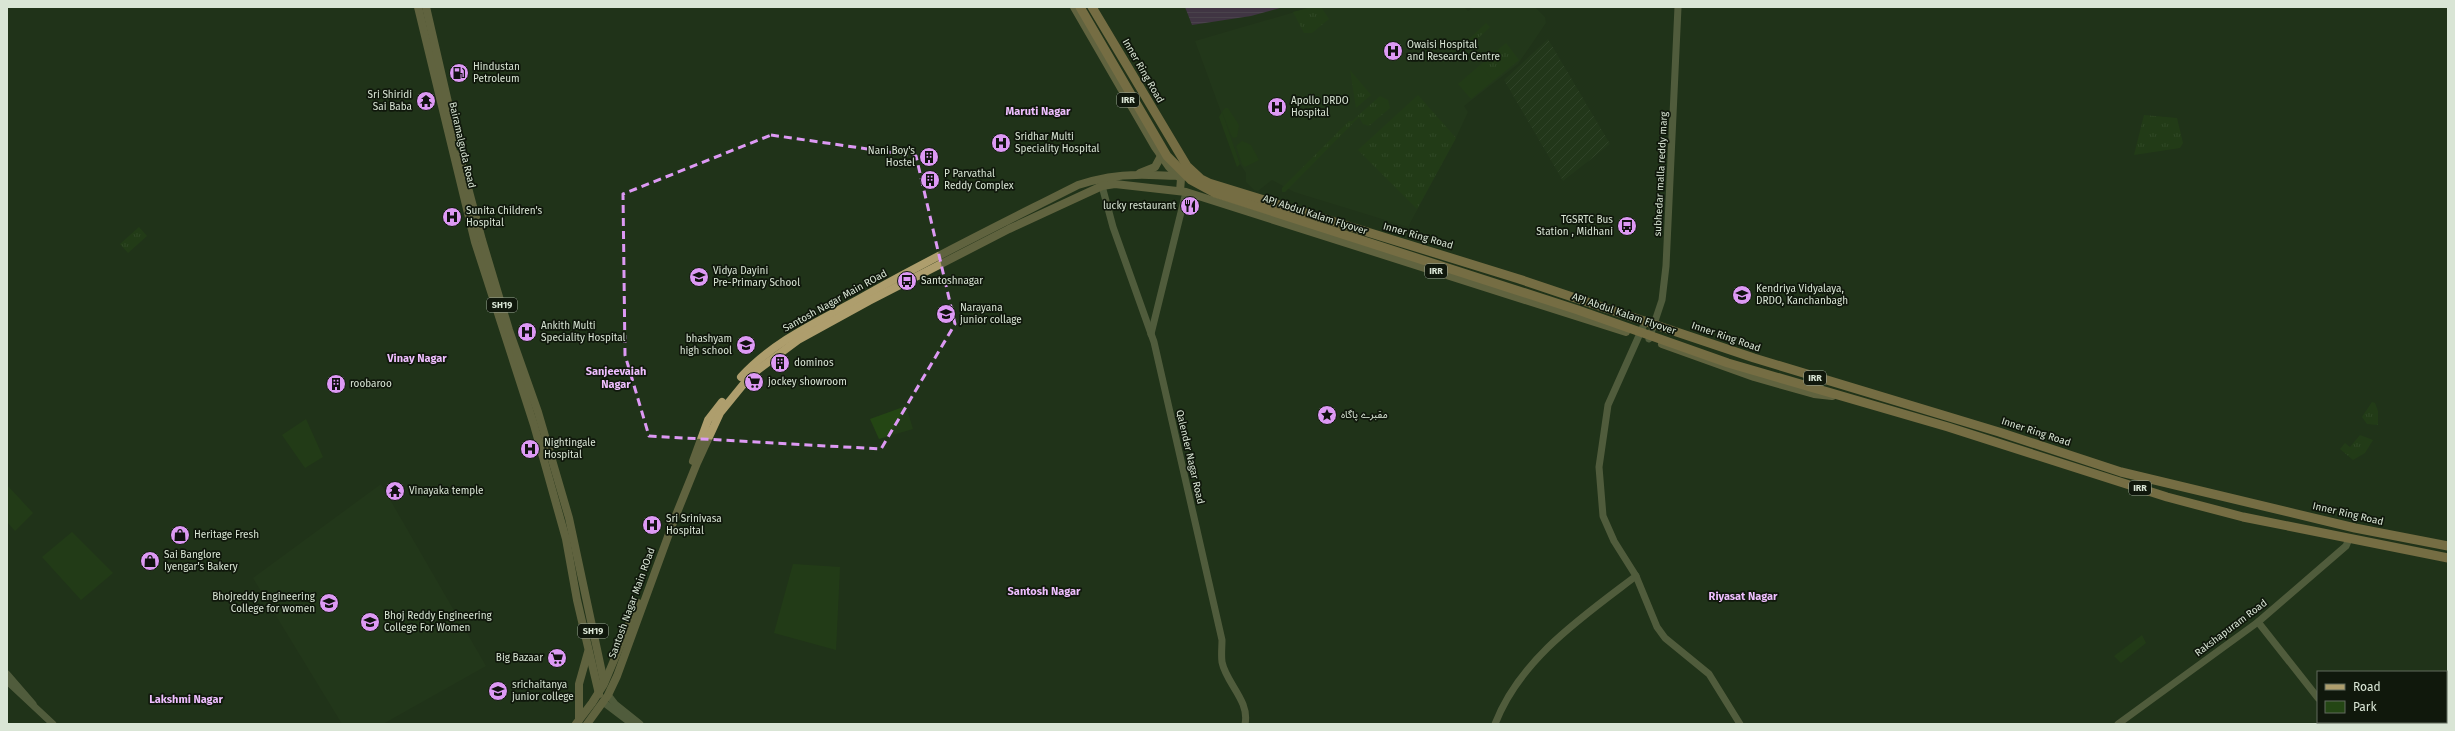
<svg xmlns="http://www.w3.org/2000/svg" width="2455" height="731" viewBox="0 0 2455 731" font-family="'Fira Sans','Noto Sans Arabic',sans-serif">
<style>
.built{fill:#253c1c}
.industrial{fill:url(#industrial-furrows)}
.grass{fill:url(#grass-tufts)}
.green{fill:#244614}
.water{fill:url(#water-rules)}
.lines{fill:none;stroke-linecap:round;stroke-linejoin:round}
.secondary{stroke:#8b8e67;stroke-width:7}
.primary{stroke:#ae9e6d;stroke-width:8}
.highway{stroke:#dcb476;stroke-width:9}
.marked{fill:none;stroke:#dd99f4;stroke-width:3;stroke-dasharray:8 5;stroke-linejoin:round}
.labels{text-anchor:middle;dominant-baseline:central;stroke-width:3.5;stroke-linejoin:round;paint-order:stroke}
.shield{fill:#10180c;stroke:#9da899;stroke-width:1}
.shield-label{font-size:9px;font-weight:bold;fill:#d9e5d5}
.poi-label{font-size:10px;fill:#d9e5d5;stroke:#10180c;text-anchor:start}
.street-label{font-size:10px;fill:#d9e5d5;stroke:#10180c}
.neighbourhood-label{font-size:11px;font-weight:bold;fill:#eebefe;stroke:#10180c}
</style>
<defs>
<pattern id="industrial-furrows" width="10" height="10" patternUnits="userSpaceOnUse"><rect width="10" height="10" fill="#253c1c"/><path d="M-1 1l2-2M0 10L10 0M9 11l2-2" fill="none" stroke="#44583c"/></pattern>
<pattern id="grass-tufts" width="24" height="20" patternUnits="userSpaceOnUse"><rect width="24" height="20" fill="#244614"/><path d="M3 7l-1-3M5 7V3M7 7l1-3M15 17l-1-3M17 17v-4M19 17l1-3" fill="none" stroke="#436135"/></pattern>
<pattern id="water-rules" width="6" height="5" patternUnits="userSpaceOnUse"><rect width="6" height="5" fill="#663875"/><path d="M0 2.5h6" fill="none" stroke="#7b5588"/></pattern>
</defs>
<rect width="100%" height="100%" fill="#203319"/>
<g class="built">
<polygon points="1312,7 1464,7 1468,11 1473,7 1535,7 1545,17 1546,23 1518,64 1464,106 1468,112 1456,138 1408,227 1294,192 1272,180 1258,191 1254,190 1246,182 1246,173 1240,164 1195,41"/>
<polygon points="381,484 486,666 383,724 342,724 253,578"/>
</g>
<polygon class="industrial" points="1548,39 1610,144 1563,181 1504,80"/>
<g class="grass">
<polygon points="1312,7 1321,7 1329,19 1312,33 1304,33 1293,12"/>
<polygon points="1486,23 1490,27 1470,46 1466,42"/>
<polygon points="1506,43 1519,60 1493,81 1480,65"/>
<polygon points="1350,70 1371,95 1356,108"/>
<polygon points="1418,95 1456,138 1417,209 1358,150"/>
<polygon points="1380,96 1388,100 1390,108 1369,126 1363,124 1359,117 1285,192 1282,192 1282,188 1349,121 1352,121"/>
<polygon points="2144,115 2177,118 2183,143 2180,148 2134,155"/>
<polygon points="139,227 147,236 128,253 120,244"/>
<polygon points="2372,402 2375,403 2378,411 2378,425 2367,424 2362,417"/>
<polygon points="2360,435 2373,440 2365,453 2353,460 2340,449 2345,443 2350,447"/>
</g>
<g class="green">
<polygon points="1480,65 1493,81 1471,99 1458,84"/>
<polygon points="1225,108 1228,108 1239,125 1237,137 1233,138 1231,135 1222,112"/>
<polygon points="1222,112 1240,164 1237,167 1219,117"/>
<polygon points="1242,141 1251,145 1259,160 1245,167 1242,164 1236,146"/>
<polygon points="906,406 913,429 879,439 870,419"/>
<polygon points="306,419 323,457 305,468 282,435"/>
<polygon points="7,485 33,513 15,531 7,522"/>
<polygon points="72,532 113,573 81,600 42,557"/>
<polygon points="793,564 840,567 836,650 774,633"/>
<polygon points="2142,635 2146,643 2121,663 2114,656"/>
</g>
<polygon class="water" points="1185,7 1284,7 1251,16 1192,25"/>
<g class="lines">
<g class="secondary">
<path d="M1102,186L1113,227L1154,342L1222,640C1222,647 1221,655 1222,662C1226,683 1250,701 1245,724"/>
<polyline points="1151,334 1186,192"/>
<polyline points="1649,339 1662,300 1666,266 1678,7"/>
<polyline points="1636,576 1657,627 1665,638 1709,674 1740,724"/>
<polyline points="2258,622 2318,698"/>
<polyline points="7,674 33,704"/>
<polyline points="7,681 53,724"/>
<polyline points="608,695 615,704 640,724"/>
<polyline points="603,702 632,724"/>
<polyline points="2336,722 2337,724"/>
<path d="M1495,724C1520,659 1582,617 1636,576L1614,541L1603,516L1599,467L1608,405L1646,320"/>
<polyline points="2118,724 2258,622 2346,546 2349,539"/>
</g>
<g class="primary">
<polyline points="418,7 475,242 534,425 566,539 577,600 599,694"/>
<polyline points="426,7 456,137"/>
<polyline points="1074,7 1155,147 1169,167 1181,179 1180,191"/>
<polyline points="459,154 482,240 509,330 538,412 569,518 604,682"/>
<polyline points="1140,173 1155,167 1161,156"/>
<polyline points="1662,344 1754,377 1814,394 1832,396"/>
<path d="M741,377C774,341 817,322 859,299C931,258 1005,222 1078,185C1097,179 1115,175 1136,175C1155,174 1172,178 1191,174"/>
<polyline points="693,461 708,420 722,402"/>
<polyline points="579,720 579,684 588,652"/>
<polyline points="576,724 592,703 604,684 638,603"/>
<polyline points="587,724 608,695 617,676 674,520 697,463 720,413 751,375 798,340 869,301 1009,229 1102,186 1115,184 1186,192 1626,332"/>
</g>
<g class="highway">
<polyline points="1080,7 1167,156 1191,180 1215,193 1578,310 1728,363 1948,427 2167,497 2243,517 2448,558"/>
<polyline points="1092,7 1187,166 1201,179 1209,183 1519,279 1754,358 1999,432 2121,472 2355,528 2448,546"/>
</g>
</g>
<path d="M0 0H2455V731H0ZM771,135L916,156L955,324L881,449L649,436L625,355L623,194Z" fill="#203319" fill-opacity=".55" fill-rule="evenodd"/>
<path class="marked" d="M771,135L916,156L955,324L881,449L649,436L625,355L623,194Z"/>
<defs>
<g id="hospital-disc" transform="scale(1)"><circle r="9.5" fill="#dd99f4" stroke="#10180c"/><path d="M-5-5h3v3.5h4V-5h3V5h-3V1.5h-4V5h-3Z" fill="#111"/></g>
<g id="fuel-disc" transform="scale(1)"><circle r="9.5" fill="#dd99f4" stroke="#10180c"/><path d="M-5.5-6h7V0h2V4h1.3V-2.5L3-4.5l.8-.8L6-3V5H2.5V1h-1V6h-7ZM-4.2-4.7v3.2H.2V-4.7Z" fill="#111"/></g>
<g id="temple-disc" transform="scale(1)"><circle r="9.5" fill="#dd99f4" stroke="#10180c"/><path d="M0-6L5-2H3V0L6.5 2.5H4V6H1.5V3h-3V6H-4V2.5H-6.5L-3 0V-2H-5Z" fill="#111"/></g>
<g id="building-disc" transform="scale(1)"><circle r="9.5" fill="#dd99f4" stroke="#10180c"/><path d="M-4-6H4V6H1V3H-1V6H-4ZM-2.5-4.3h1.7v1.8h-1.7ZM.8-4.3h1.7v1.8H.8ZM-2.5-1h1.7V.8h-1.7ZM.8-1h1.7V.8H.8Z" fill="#111"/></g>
<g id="restaurant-disc" transform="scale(1)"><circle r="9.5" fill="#dd99f4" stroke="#10180c"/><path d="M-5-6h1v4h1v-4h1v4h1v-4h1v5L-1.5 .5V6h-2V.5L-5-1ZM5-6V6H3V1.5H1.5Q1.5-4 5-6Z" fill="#111"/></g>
<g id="bus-disc" transform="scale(1)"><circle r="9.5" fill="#dd99f4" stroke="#10180c"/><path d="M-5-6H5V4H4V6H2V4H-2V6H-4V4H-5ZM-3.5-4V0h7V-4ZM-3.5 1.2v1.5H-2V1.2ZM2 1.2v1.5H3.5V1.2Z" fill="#111"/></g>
<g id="school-disc" transform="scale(1)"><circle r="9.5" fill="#dd99f4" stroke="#10180c"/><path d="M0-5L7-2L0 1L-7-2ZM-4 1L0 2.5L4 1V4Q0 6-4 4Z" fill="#111"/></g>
<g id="university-disc" transform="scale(1)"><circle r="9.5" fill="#dd99f4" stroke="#10180c"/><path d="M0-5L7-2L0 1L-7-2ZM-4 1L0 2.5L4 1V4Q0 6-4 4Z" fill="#111"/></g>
<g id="supermarket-disc" transform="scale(1)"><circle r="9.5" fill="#dd99f4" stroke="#10180c"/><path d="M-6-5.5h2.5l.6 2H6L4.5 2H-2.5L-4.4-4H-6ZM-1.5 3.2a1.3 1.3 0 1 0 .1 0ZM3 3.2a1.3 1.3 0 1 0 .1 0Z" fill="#111"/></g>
<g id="sight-disc" transform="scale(1)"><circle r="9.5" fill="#dd99f4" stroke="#10180c"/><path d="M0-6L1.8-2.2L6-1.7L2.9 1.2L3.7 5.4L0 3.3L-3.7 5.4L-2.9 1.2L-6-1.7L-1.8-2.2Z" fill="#111"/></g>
<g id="shop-disc" transform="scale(1)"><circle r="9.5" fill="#dd99f4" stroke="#10180c"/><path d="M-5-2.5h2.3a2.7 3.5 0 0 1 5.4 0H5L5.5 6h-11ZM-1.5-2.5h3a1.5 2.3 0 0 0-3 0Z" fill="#111"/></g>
</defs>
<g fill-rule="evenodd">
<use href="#hospital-disc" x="1393" y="51"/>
<use href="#fuel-disc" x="459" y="73"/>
<use href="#temple-disc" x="426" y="101"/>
<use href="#hospital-disc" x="1277" y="107"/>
<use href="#hospital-disc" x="1001" y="143"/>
<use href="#building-disc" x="929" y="157"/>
<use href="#building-disc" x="930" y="180"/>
<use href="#restaurant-disc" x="1190" y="206"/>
<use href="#hospital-disc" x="452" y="217"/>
<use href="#bus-disc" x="1627" y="226"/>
<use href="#school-disc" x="699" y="277"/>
<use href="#bus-disc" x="907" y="281"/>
<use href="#school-disc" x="1742" y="295"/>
<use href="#university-disc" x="946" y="314"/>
<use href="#hospital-disc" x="527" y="332"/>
<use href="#school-disc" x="746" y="345"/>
<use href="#building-disc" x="780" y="363"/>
<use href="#supermarket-disc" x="754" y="382"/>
<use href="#building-disc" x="336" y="384"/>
<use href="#sight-disc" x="1327" y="415"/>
<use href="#hospital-disc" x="530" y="449"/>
<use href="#temple-disc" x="395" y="491"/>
<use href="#hospital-disc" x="652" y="525"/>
<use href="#shop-disc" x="180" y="535"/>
<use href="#shop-disc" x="150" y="561"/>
<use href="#university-disc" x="329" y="603"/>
<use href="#university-disc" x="370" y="622"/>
<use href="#supermarket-disc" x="557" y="658"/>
<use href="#university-disc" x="498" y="691"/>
</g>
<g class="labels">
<g class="shield">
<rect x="1117" y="93" width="22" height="14" rx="3"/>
<rect x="1425" y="264" width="22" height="14" rx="3"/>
<rect x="487" y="298" width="30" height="14" rx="3"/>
<rect x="1804" y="371" width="22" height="14" rx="3"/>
<rect x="2129" y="481" width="22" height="14" rx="3"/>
<rect x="578" y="624" width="30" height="14" rx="3"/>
</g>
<g class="shield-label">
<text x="1128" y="100">IRR</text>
<text x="1436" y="271">IRR</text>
<text x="502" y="305">SH19</text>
<text x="1815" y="378">IRR</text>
<text x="2140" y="488">IRR</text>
<text x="593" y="631">SH19</text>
</g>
<g class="poi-label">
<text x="1407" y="45">Owaisi Hospital<tspan x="1407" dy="12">and Research Centre</tspan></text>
<text x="473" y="67">Hindustan<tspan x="473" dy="12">Petroleum</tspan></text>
<text x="412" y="95" text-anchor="end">Sri Shiridi<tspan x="412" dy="12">Sai Baba</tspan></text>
<text x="1291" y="101">Apollo DRDO<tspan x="1291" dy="12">Hospital</tspan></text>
<text x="1015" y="137">Sridhar Multi<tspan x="1015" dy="12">Speciality Hospital</tspan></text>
<text x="915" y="151" text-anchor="end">Nani Boy's<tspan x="915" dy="12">Hostel</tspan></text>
<text x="944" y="174">P Parvathal<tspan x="944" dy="12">Reddy Complex</tspan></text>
<text x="1176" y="206" text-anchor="end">lucky restaurant</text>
<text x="466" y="211">Sunita Children's<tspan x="466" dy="12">Hospital</tspan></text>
<text x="1613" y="220" text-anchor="end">TGSRTC Bus<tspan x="1613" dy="12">Station , Midhani</tspan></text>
<text x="713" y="271">Vidya Dayini<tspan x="713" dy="12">Pre-Primary School</tspan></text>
<text x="921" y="281">Santoshnagar</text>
<text x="1756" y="289">Kendriya Vidyalaya,<tspan x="1756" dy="12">DRDO, Kanchanbagh</tspan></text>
<text x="960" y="308">Narayana<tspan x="960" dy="12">junior collage</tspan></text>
<text x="541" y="326">Ankith Multi<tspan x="541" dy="12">Speciality Hospital</tspan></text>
<text x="732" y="339" text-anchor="end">bhashyam<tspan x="732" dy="12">high school</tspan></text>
<text x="794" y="363">dominos</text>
<text x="768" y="382">jockey showroom</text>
<text x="350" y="384">roobaroo</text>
<text x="1341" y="415">مقبرے پاگاہ</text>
<text x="544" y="443">Nightingale<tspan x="544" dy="12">Hospital</tspan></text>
<text x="409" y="491">Vinayaka temple</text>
<text x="666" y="519">Sri Srinivasa<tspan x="666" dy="12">Hospital</tspan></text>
<text x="194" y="535">Heritage Fresh</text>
<text x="164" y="555">Sai Banglore<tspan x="164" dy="12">Iyengar's Bakery</tspan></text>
<text x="315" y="597" text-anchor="end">Bhojreddy Engineering<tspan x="315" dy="12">College for women</tspan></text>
<text x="384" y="616">Bhoj Reddy Engineering<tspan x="384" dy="12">College For Women</tspan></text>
<text x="543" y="658" text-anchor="end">Big Bazaar</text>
<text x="512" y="685">srichaitanya<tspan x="512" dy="12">junior college</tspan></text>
</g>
<g class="street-label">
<text transform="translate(1143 71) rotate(60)">Inner Ring Road</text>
<text transform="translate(462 145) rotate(77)">Bairamalguda Road</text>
<text transform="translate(1661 174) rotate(-87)">subhedar malla reddy marg</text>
<text transform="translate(1315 215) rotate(18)">APJ Abdul Kalam Flyover</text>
<text transform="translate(1418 236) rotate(16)">Inner Ring Road</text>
<text transform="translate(835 301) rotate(-29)">Santosh Nagar Main ROad</text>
<text transform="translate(1624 314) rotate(19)">APJ Abdul Kalam Flyover</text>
<text transform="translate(1726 337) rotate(19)">Inner Ring Road</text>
<text transform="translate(2036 432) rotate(18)">Inner Ring Road</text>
<text transform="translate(1190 457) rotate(77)">Qalender Nagar Road</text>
<text transform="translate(2348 514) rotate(13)">Inner Ring Road</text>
<text transform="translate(632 603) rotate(-70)">Santosh Nagar Main ROad</text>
<text transform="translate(2231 628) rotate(-37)">Rakshapuram Road</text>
</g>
<g class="neighbourhood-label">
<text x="1038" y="111">Maruti Nagar</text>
<text x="417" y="358">Vinay Nagar</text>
<text x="616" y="371">Sanjeevaiah<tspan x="616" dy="13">Nagar</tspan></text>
<text x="1044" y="591">Santosh Nagar</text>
<text x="1743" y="596">Riyasat Nagar</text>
<text x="186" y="699">Lakshmi Nagar</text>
</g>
</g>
<rect width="2455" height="731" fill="none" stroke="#d9e5d5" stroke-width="16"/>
<rect x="2317" y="671" width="130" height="52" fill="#10180c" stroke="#606a5c"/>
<rect x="2325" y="684" width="20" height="6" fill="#ae9e6d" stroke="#606a5c"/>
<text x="2353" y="691" font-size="12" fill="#d9e5d5">Road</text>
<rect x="2325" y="701" width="20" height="12" fill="#244614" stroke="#606a5c"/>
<text x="2353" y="711" font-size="12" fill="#d9e5d5">Park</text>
</svg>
